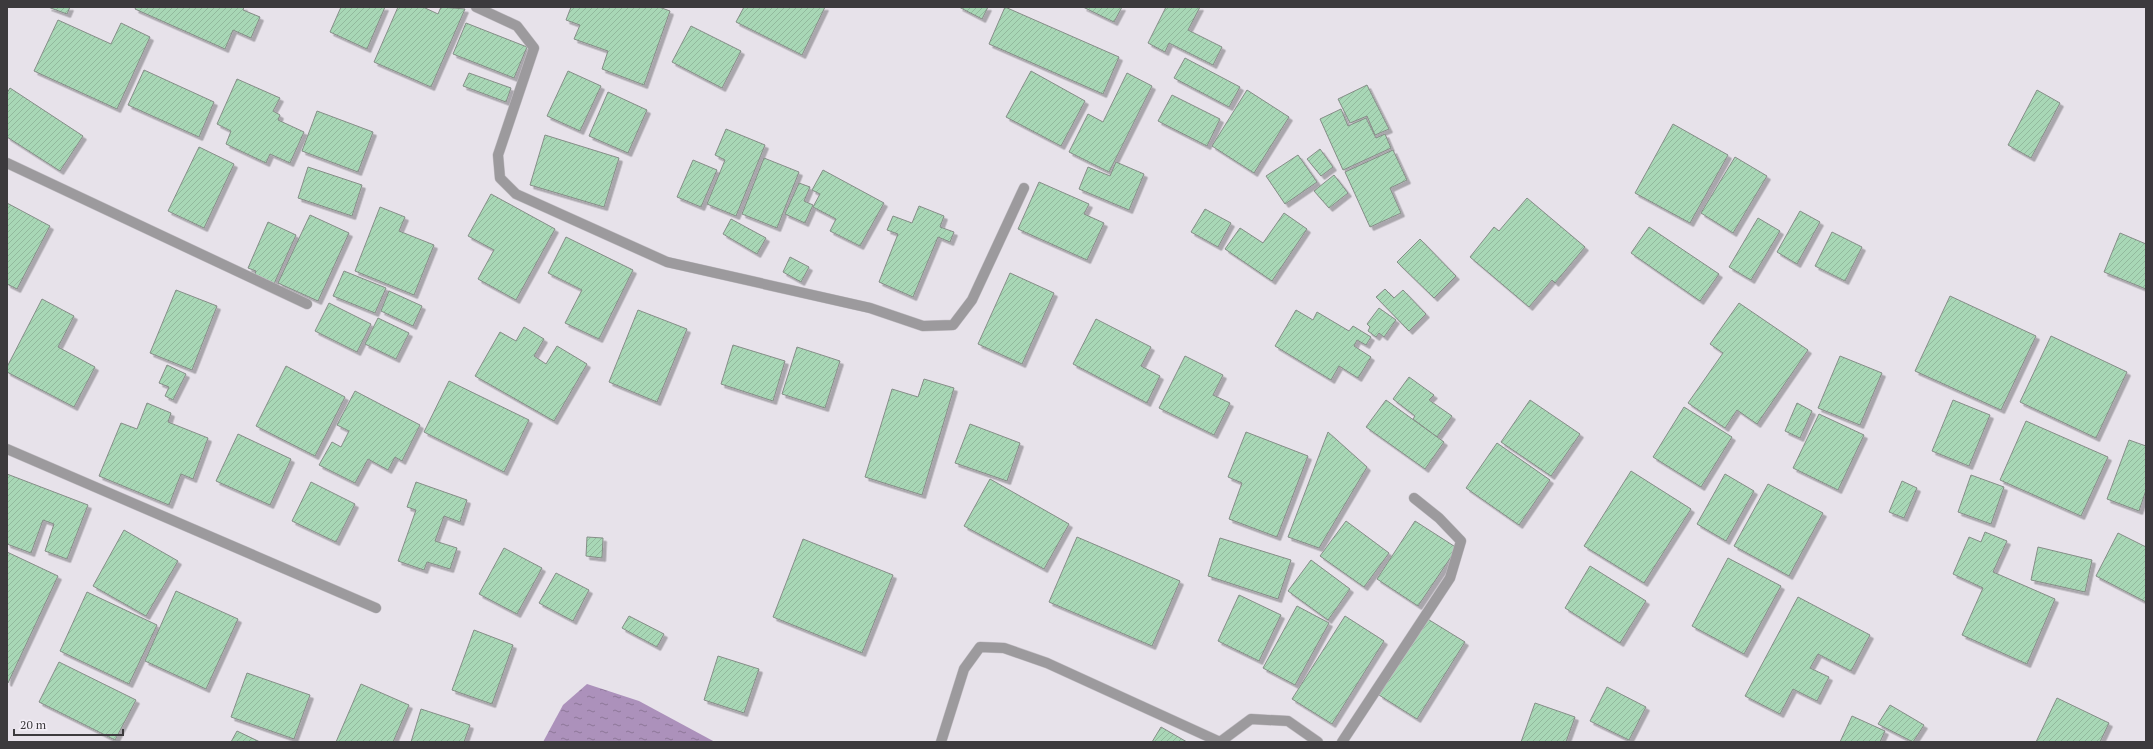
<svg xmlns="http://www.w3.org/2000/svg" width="2153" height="749" viewBox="0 0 2153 749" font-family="'PT Serif',serif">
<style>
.water{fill:url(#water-ripples)}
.building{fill:url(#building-hatch);stroke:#858d87;filter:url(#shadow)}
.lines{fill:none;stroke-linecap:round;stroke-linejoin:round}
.minor-casing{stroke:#c5c0c7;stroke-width:11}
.minor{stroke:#9c9a9d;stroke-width:10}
</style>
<defs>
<pattern id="water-ripples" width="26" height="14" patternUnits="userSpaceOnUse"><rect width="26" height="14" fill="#ac91bb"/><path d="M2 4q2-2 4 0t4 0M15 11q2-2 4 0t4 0" fill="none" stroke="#8d7799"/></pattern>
<pattern id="building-hatch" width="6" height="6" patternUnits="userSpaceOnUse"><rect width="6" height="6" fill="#a8d7b6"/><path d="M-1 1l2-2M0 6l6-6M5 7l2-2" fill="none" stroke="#92b99d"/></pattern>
<filter id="shadow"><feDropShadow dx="3.5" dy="3.5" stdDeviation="0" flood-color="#0004"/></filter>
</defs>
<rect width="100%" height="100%" fill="#e7e2ea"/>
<polygon class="water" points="587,684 639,701 715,742 543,742 563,705"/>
<g class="building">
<polygon points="48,7 70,7 67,14"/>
<polygon points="136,7 244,7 243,10 260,17 251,38 233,30 225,49 135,9"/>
<polygon points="341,7 385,7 367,49 330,32"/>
<polygon points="398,7 423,7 438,14 441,7 465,9 431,87 374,62"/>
<polygon points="571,7 659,7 670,11 644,85 602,69 608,51 574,39 580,25 566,20"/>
<polygon points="744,7 825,7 802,55 736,22"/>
<polygon points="959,7 988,7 982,19"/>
<polygon points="1005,7 1119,57 1103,94 989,44"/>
<polygon points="1083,7 1122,7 1114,22"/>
<polygon points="1166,7 1200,7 1188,30 1222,47 1213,65 1169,43 1165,52 1148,43"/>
<polygon points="58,20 111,44 121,23 150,37 117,109 34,71"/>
<polygon points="466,23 527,47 514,78 453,54"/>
<polygon points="691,26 741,51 722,88 672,62"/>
<polygon points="1185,58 1240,87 1229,107 1174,78"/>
<polygon points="144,70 214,102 199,137 128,105"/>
<polygon points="568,71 601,86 580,131 547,116"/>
<polygon points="1031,71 1085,101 1061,146 1006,117"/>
<polygon points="469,73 511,88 506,102 463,86"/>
<polygon points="1127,73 1152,86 1109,172 1069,152 1088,114 1103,122"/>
<polygon points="237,79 280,98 273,111 280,115 278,120 304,132 290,163 270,154 266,163 226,144 231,131 217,124"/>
<polygon points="1367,85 1389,129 1375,135 1367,116 1350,123 1338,99"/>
<polygon points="10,88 83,136 60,171 7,137 7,93"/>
<polygon points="1247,90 1289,117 1254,173 1212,146"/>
<polygon points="2037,90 2060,103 2031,158 2008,145"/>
<polygon points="608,92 647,110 628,153 589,136"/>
<polygon points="1172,95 1220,119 1207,146 1158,121"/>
<polygon points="1341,109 1348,126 1366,118 1376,138 1385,134 1391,148 1343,170 1320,119"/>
<polygon points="317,111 373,132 358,172 302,151"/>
<polygon points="1673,124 1728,155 1690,223 1635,193"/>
<polygon points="726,129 765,145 736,216 707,204 725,160 715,155"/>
<polygon points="545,135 619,158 604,207 530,185"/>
<polygon points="199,147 234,164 204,228 168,211"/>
<polygon points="1320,149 1333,167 1321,176 1307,159"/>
<polygon points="1393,150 1407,180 1390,188 1401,213 1370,227 1345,172"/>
<polygon points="1298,155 1317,182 1285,204 1266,176"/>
<polygon points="1735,157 1767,176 1733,233 1701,213"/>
<polygon points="764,158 799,172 777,228 742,214"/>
<polygon points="693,160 717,170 701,207 677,197"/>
<polygon points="1116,162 1144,174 1129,210 1079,189 1088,167 1110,176"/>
<polygon points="308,167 362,185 352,216 298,198"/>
<polygon points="823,170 884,203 860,246 830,231 836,219 813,207 820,194 812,190"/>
<polygon points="1334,175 1348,193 1329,208 1314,191"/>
<polygon points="1039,182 1089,204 1084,214 1104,223 1087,260 1018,229"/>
<polygon points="799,183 810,187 804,201 813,205 805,223 785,214"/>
<polygon points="491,194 555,229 516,300 478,279 494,250 468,236"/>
<polygon points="1527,198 1585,247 1555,283 1552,280 1529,307 1470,257 1494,227 1499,231"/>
<polygon points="7,203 50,226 17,289 7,284"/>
<polygon points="919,206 944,216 940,227 954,232 950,242 938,237 913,297 879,282 898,234 887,230 893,216 912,223"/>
<polygon points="380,207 405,217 399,231 434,245 414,295 355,271"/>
<polygon points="1205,209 1231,223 1218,247 1191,232"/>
<polygon points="1800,211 1820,222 1797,264 1777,252"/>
<polygon points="1284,213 1307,229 1272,281 1225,249 1240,228 1263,243"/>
<polygon points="310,215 349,233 318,301 278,283"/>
<polygon points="1758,218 1780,231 1751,280 1729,267"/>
<polygon points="731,219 766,238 757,254 723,234"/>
<polygon points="268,222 296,235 273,286 254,277 256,271 248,268"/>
<polygon points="1649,227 1719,274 1700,301 1631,253"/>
<polygon points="1832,232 1862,247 1845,281 1815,266"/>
<polygon points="2120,233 2146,244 2146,289 2104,272"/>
<polygon points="566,237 633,270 599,339 565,323 582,290 548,273"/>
<polygon points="1420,239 1456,276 1434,298 1397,262"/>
<polygon points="790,257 809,267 801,282 783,272"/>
<polygon points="344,271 386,288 375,313 333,296"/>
<polygon points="1010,273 1054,293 1022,364 978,344"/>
<polygon points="1385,289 1394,298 1403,290 1426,314 1409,331 1376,297"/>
<polygon points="176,290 217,306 192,370 150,353"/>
<polygon points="389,291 422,306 413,326 381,311"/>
<polygon points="1950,296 2036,336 2001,410 1915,371"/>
<polygon points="42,299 74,316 58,347 95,367 74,407 7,372 7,367"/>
<polygon points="329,303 371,324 357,352 315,331"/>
<polygon points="1739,303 1808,350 1757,424 1737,410 1725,428 1688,403 1723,353 1710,344"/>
<polygon points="1379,308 1396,320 1384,337 1379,333 1376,337 1368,331 1370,327 1367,324"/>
<polygon points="638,310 687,329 657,402 609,382"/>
<polygon points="1296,310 1313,320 1317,312 1349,331 1353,326 1371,337 1366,345 1357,340 1354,346 1371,357 1358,378 1339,366 1331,380 1275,346"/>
<polygon points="378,318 409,333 396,359 365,344"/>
<polygon points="1096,319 1151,347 1141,366 1160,376 1147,403 1073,364"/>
<polygon points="524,327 544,339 534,356 546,364 557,346 587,364 554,421 475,376 500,332 516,341"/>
<polygon points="2051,336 2127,372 2096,438 2020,402"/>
<polygon points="733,345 785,361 773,401 721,384"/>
<polygon points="797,347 840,361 825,408 782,394"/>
<polygon points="1185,356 1223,375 1213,395 1230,403 1214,435 1159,408"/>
<polygon points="1840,356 1882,373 1860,425 1818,408"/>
<polygon points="167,365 186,374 173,400 165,396 169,387 159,383"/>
<polygon points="286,366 345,397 315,456 256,426"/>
<polygon points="1409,377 1434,395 1429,400 1452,416 1437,437 1413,419 1415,416 1393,399"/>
<polygon points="924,379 954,388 922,495 865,477 892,389 918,397"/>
<polygon points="449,381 529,420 504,472 424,432"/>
<polygon points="355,391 420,425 402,461 395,457 388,470 368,459 355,483 319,465 332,442 341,447 349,431 337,425"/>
<polygon points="1386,400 1444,442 1425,469 1366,427"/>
<polygon points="1530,400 1580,434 1551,476 1501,442"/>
<polygon points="1953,400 1990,415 1969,466 1932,451"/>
<polygon points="147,403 171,413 168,422 208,438 193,479 181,474 169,505 99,476 121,423 137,429"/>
<polygon points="1797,403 1812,411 1800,438 1785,431"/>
<polygon points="1684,407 1732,437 1701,487 1653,457"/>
<polygon points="1819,414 1864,435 1838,490 1793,468"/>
<polygon points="2026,421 2108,457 2081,516 2000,480"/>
<polygon points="970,424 1020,443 1007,481 955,463"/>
<polygon points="1246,432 1308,456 1277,537 1229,519 1242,483 1228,477"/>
<polygon points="1328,432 1367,467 1319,548 1288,537"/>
<polygon points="238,434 291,459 270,505 216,481"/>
<polygon points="2129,440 2146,446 2146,490 2139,511 2107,499"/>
<polygon points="1497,443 1550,480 1519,525 1466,488"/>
<polygon points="1631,471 1691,509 1644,583 1584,546"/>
<polygon points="7,474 88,505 67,559 45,551 54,524 43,520 31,553 7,544"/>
<polygon points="1725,474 1754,491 1726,541 1697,524"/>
<polygon points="1971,475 2004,487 1991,524 1958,512"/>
<polygon points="990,479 1069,524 1044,569 964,526"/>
<polygon points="1902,481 1917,488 1904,518 1889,512"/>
<polygon points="311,482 355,504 336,542 292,521"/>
<polygon points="416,482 467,500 460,522 444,516 435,541 457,548 450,569 427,562 424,570 398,561 416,510 407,507"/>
<polygon points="1768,484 1823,513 1789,576 1734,546"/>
<polygon points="1346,521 1389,553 1364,587 1320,556"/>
<polygon points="1415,521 1457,548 1418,606 1377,579"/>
<polygon points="124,530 178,561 146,616 93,586"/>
<polygon points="1985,532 2007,541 1993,572 2055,599 2027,664 1962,635 1983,588 1953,574 1969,537 1981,542"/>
<polygon points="2118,533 2146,547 2146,602 2096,576"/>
<polygon points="587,537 603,538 602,558 586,556"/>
<polygon points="1077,537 1180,581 1152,646 1049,602"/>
<polygon points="1220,538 1291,560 1278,599 1208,576"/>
<polygon points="803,539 893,575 862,653 773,617"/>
<polygon points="2038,547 2092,560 2085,592 2031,580"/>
<polygon points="504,548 542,568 517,614 479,594"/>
<polygon points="7,552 58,576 8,683 7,682"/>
<polygon points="1728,558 1781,586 1744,654 1692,626"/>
<polygon points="1311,560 1350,589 1328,620 1288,591"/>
<polygon points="1590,566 1646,601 1620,643 1565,608"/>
<polygon points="556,573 589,590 573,621 539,603"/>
<polygon points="176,591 238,619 206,689 145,661"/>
<polygon points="87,592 157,625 129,684 60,651"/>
<polygon points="1239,595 1281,615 1259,661 1218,641"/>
<polygon points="1798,597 1870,635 1851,671 1818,654 1810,668 1829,677 1817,701 1793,689 1780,714 1745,696"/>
<polygon points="1297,606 1329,623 1295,685 1263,668"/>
<polygon points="629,616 664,634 657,647 622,628"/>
<polygon points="1345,616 1384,641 1332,724 1292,699"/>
<polygon points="1426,618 1465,642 1417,719 1379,695"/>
<polygon points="474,630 513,645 492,704 452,690"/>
<polygon points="718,656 759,669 744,713 704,700"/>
<polygon points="59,662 136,700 115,740 39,702"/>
<polygon points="247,673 310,695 294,739 231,717"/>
<polygon points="361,684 409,705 393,742 336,742"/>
<polygon points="1607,687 1646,707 1629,740 1590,721"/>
<polygon points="2057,698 2109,723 2100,742 2036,742"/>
<polygon points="1535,703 1575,717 1566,742 1521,742"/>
<polygon points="1890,705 1924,725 1913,742 1878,724"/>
<polygon points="421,709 470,725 464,742 411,742"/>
<polygon points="1852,716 1885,731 1880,742 1840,742"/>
<polygon points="1161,727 1187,742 1152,742"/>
<polygon points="237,731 260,742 231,742"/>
</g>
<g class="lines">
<g class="minor-casing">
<g id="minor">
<polyline points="476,7 517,26 534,48 498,155 500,178 516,194 667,262 870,308 923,326 953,325 972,300 1024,188"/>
<polyline points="7,163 307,304"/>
<polyline points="7,449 376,608"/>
<polyline points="941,742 964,669 980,647 1004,648 1047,663 1220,742"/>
<polyline points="1220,742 1251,719 1288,721 1318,742"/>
<polyline points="1342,742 1450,578 1461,541 1439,518 1414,498"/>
</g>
</g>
<use href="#minor" class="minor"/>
</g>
<rect width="2153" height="749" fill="none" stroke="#3c3a3d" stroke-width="16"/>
<path d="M14 729v6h109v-6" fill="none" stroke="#3c3a3d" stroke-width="2"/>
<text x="20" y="729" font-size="12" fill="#3c3a3d" stroke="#f4eff7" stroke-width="3" paint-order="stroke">20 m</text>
</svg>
